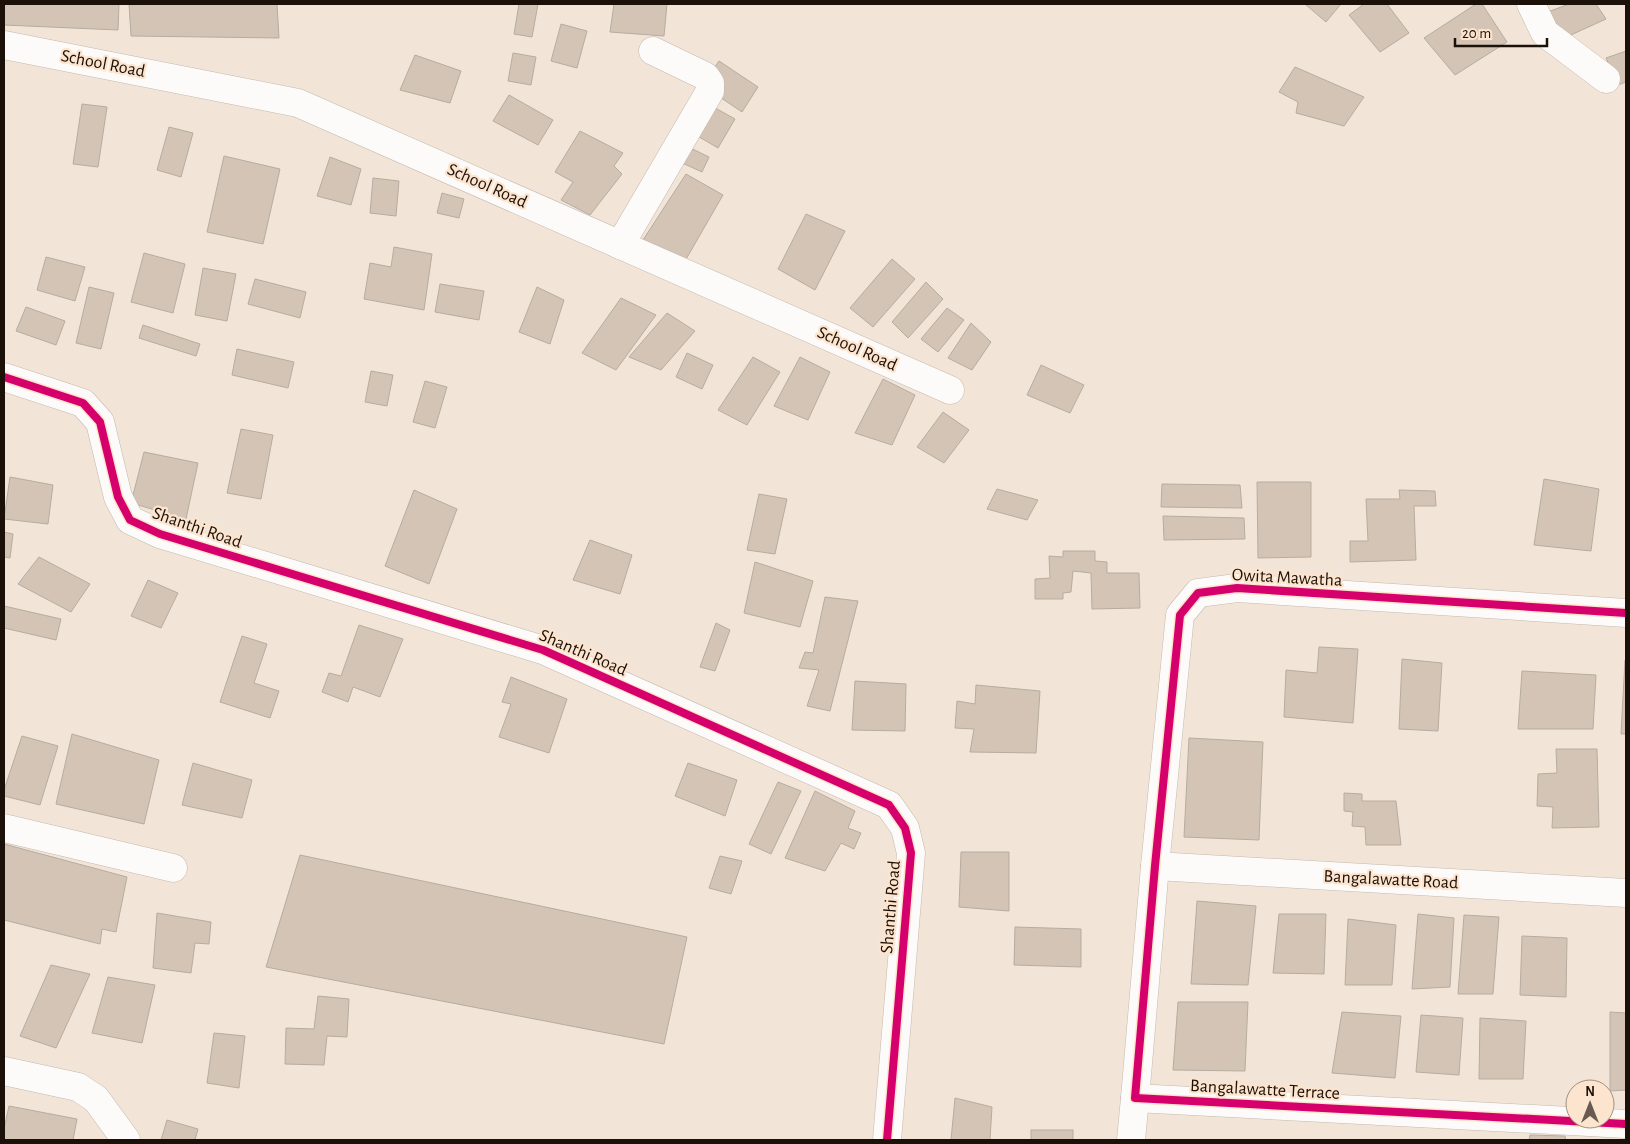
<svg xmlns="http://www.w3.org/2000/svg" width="1630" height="1144" viewBox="0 0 1630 1144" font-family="'Alegreya Sans',sans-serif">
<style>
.building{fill:#d3c4b6;stroke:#b7aca1}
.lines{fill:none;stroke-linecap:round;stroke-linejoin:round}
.minor-casing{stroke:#c4b8ae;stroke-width:29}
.minor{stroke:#fdfbf9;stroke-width:28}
.cycleway-casing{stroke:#fde4ce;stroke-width:11}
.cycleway{stroke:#d6006c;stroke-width:8}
.labels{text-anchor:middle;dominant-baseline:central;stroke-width:4.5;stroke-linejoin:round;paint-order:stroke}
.street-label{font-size:18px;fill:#1c1108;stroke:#fde4ce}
</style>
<rect width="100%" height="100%" fill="#f2e5d8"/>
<g class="building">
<polygon points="4,4 119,4 118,30 4,25"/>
<polygon points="129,4 277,4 279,38 131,36"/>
<polygon points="519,4 538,4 532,37 514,34"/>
<polygon points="614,4 667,4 664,36 610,32"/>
<polygon points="1305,4 1341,4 1326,22"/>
<polygon points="1364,4 1387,4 1409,33 1380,52 1349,15"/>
<polygon points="1476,4 1482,4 1507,42 1455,75 1424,38"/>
<polygon points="1569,4 1596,4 1606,19 1562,39 1545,13"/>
<polygon points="561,24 587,31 577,68 551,61"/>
<polygon points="1626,51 1626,82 1618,85 1606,58"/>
<polygon points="513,53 536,57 531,85 508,81"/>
<polygon points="415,55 461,71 450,103 400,90"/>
<polygon points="719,61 758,87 742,112 702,85"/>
<polygon points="1295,67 1364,97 1344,126 1296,113 1298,102 1279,92"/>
<polygon points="509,95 553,120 538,145 493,121"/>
<polygon points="701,100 735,119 718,148 684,128"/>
<polygon points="82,104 107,107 98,167 73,164"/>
<polygon points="169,127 193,133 181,177 157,170"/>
<polygon points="580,131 623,153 614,166 622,174 590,215 561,200 573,182 555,172"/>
<polygon points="674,140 709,157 702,172 667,156"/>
<polygon points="224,156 280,169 263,244 207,232"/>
<polygon points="330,157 361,169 351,205 317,196"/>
<polygon points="686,174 723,195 685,261 641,243"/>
<polygon points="373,178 399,181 396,216 370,213"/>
<polygon points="442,193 464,199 459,218 437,213"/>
<polygon points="806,214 845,231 815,290 778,269"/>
<polygon points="394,247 432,254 424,310 364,299 370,263 391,267"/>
<polygon points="144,253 185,264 173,313 131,302"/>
<polygon points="46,257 85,267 75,301 37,290"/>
<polygon points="892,259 915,279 873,327 850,308"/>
<polygon points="203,268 236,274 227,321 195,315"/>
<polygon points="255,279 306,292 300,318 248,304"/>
<polygon points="926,282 943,299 908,338 892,322"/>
<polygon points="440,284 484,291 479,320 435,312"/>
<polygon points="89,287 114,293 101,349 76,343"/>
<polygon points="537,287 564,300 550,344 519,332"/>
<polygon points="621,298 656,315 616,370 582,353"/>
<polygon points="26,307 65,321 56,345 16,331"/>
<polygon points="947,308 964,320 938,352 921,339"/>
<polygon points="667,313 695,331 661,370 629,357"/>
<polygon points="971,323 991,342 972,370 948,358"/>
<polygon points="143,325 200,344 196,356 139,338"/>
<polygon points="237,349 294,362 288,388 232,375"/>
<polygon points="687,353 713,365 702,389 676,377"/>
<polygon points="753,357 780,372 747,425 718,410"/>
<polygon points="800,357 830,372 808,420 774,406"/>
<polygon points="1041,365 1084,385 1070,413 1027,395"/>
<polygon points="371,371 393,375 387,406 365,402"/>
<polygon points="883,379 915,395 892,445 855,433"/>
<polygon points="425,381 447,387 435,428 413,422"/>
<polygon points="943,412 969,430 944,463 917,447"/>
<polygon points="241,429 273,435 261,499 227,493"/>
<polygon points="144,452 198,463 186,519 131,503"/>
<polygon points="10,477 53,485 48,524 4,519"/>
<polygon points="1544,479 1599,489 1591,551 1534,545"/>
<polygon points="1257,482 1311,482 1311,557 1258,558"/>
<polygon points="1162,484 1240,485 1242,508 1161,507"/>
<polygon points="997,489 1038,500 1027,520 987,509"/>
<polygon points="414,490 457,509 429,584 385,566"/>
<polygon points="1399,490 1435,491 1436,506 1414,506 1416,560 1350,562 1350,541 1368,541 1366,499 1400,499"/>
<polygon points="759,494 787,499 775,554 747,550"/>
<polygon points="1163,516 1244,518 1245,539 1164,540"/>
<polygon points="4,532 13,534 10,558 4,557"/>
<polygon points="590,540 632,555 620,594 573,580"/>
<polygon points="1063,551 1095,551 1095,561 1107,562 1107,573 1139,573 1140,608 1092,609 1091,573 1073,571 1071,592 1063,593 1063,599 1035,599 1035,579 1050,578 1049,556 1063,557"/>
<polygon points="39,557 90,584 71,612 18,584"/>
<polygon points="755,562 813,581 800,627 744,613"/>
<polygon points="148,580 178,593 161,628 131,616"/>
<polygon points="825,597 858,601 830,711 807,706 819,670 799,668 805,652 813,653"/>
<polygon points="4,606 61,619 56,640 4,628"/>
<polygon points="716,623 730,630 715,671 700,667"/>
<polygon points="359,625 403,639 380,697 353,687 348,702 322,692 329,673 341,676"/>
<polygon points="242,636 267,644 254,683 279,691 270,718 220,702"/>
<polygon points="1319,647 1358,649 1353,723 1284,717 1286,670 1317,673"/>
<polygon points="1402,659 1442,663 1438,731 1399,729"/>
<polygon points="1625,660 1626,660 1626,734 1621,734"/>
<polygon points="1522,671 1596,675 1593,729 1518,729"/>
<polygon points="511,677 567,699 549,753 499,737 511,704 502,702"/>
<polygon points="855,681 906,684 905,731 852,730"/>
<polygon points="976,685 1040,691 1036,753 970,752 974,729 955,728 957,701 975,704"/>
<polygon points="72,734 159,760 144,824 56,804"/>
<polygon points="22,736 58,746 40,805 4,796 4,790"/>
<polygon points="1189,738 1263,742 1259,840 1184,837"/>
<polygon points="1556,749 1597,749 1599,827 1552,828 1553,807 1537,806 1538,774 1557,773"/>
<polygon points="193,763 252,780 242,818 182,805"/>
<polygon points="688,763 737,780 725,816 675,796"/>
<polygon points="778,782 801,791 771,854 749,844"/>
<polygon points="815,791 855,811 848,828 861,833 854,849 841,843 825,871 785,858"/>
<polygon points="1344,793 1362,794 1362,801 1396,801 1401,845 1366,845 1365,827 1352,826 1353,812 1344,811"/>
<polygon points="4,844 127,877 116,932 102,929 100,944 4,920"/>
<polygon points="961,852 1009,852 1009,911 959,907"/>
<polygon points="300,855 687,937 664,1044 266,967"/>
<polygon points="720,856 742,861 731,894 709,888"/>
<polygon points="1197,901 1256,906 1248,985 1191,984"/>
<polygon points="157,913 211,922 209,944 195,943 191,973 153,968"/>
<polygon points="1279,914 1326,914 1324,974 1273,973"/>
<polygon points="1418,914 1454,918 1450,987 1412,989"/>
<polygon points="1464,915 1499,917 1493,994 1458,994"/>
<polygon points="1348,919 1396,925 1392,985 1345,985"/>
<polygon points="1015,927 1081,929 1081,967 1014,965"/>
<polygon points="1522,936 1567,938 1566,997 1520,995"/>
<polygon points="51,965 90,974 56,1048 20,1036"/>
<polygon points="108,977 155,985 142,1043 92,1033"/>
<polygon points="318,996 349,999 347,1037 327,1036 324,1065 285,1064 286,1028 314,1029"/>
<polygon points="1178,1002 1248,1002 1245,1071 1173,1070"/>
<polygon points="1342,1012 1401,1016 1395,1078 1332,1073"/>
<polygon points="1610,1012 1626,1013 1626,1090 1610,1091"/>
<polygon points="1421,1015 1463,1018 1459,1075 1416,1072"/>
<polygon points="1480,1018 1526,1021 1523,1079 1479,1079"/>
<polygon points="214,1033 245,1036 239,1088 207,1083"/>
<polygon points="955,1098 992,1107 990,1140 951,1140"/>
<polygon points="9,1106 77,1119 73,1140 4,1140 4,1129"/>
<polygon points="167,1120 198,1129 195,1140 161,1140"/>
<rect x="1031" y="1130" width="42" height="10"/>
<polygon points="1530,1135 1565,1136 1566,1140 1529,1140"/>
</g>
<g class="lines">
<g class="minor-casing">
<g id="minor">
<polyline points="1531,4 1545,33 1606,79"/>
<polyline points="4,45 298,103 950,390"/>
<polyline points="620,245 710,91 710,83 705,76 653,51"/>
<polyline points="4,377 83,403 100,422 118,497 130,520 160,534 543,650 889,805 905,828 911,853 887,1140"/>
<polyline points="1626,613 1237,588 1198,593 1180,615 1155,866 1135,1098 1626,1124"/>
<polyline points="4,828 173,868"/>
<polyline points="1155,866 1626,893"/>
<polyline points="4,1071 78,1087 96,1099 126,1140"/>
<polyline points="1131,1140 1135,1098"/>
</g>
</g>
<use href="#minor" class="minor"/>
<g class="cycleway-casing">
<g id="cycleway">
<polyline points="4,377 83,403 100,422 118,497 130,520 160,534 543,650 889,805 905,828 911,853 887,1140"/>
<polyline points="1626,613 1237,588 1198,593 1180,615 1155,866 1135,1098 1626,1124"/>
</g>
</g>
<use href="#cycleway" class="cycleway"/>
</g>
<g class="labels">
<g class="street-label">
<text transform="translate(103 64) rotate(11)">School Road</text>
<text transform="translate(487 186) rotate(24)">School Road</text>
<text transform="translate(857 349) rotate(24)">School Road</text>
<text transform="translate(197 528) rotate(19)">Shanthi Road</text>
<text transform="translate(1287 578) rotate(3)">Owita Mawatha</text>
<text transform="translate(583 653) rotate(23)">Shanthi Road</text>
<text transform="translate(1391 880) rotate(3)">Bangalawatte Road</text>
<text transform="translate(891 907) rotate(-85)">Shanthi Road</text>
<text transform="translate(1265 1090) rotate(3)">Bangalawatte Terrace</text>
</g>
</g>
<rect width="1630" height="1144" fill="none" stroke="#1c1108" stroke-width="10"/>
<g transform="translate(1590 1104)"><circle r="24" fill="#fde4ce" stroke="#a3907f"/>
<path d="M0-4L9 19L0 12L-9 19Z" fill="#675b51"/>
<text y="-8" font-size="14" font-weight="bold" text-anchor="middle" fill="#1c1108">N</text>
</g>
<path d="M1455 38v8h92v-8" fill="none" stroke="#1c1108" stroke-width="2.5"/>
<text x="1462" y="38" font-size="15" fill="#1c1108" stroke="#fde4ce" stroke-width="4" paint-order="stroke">20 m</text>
</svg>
